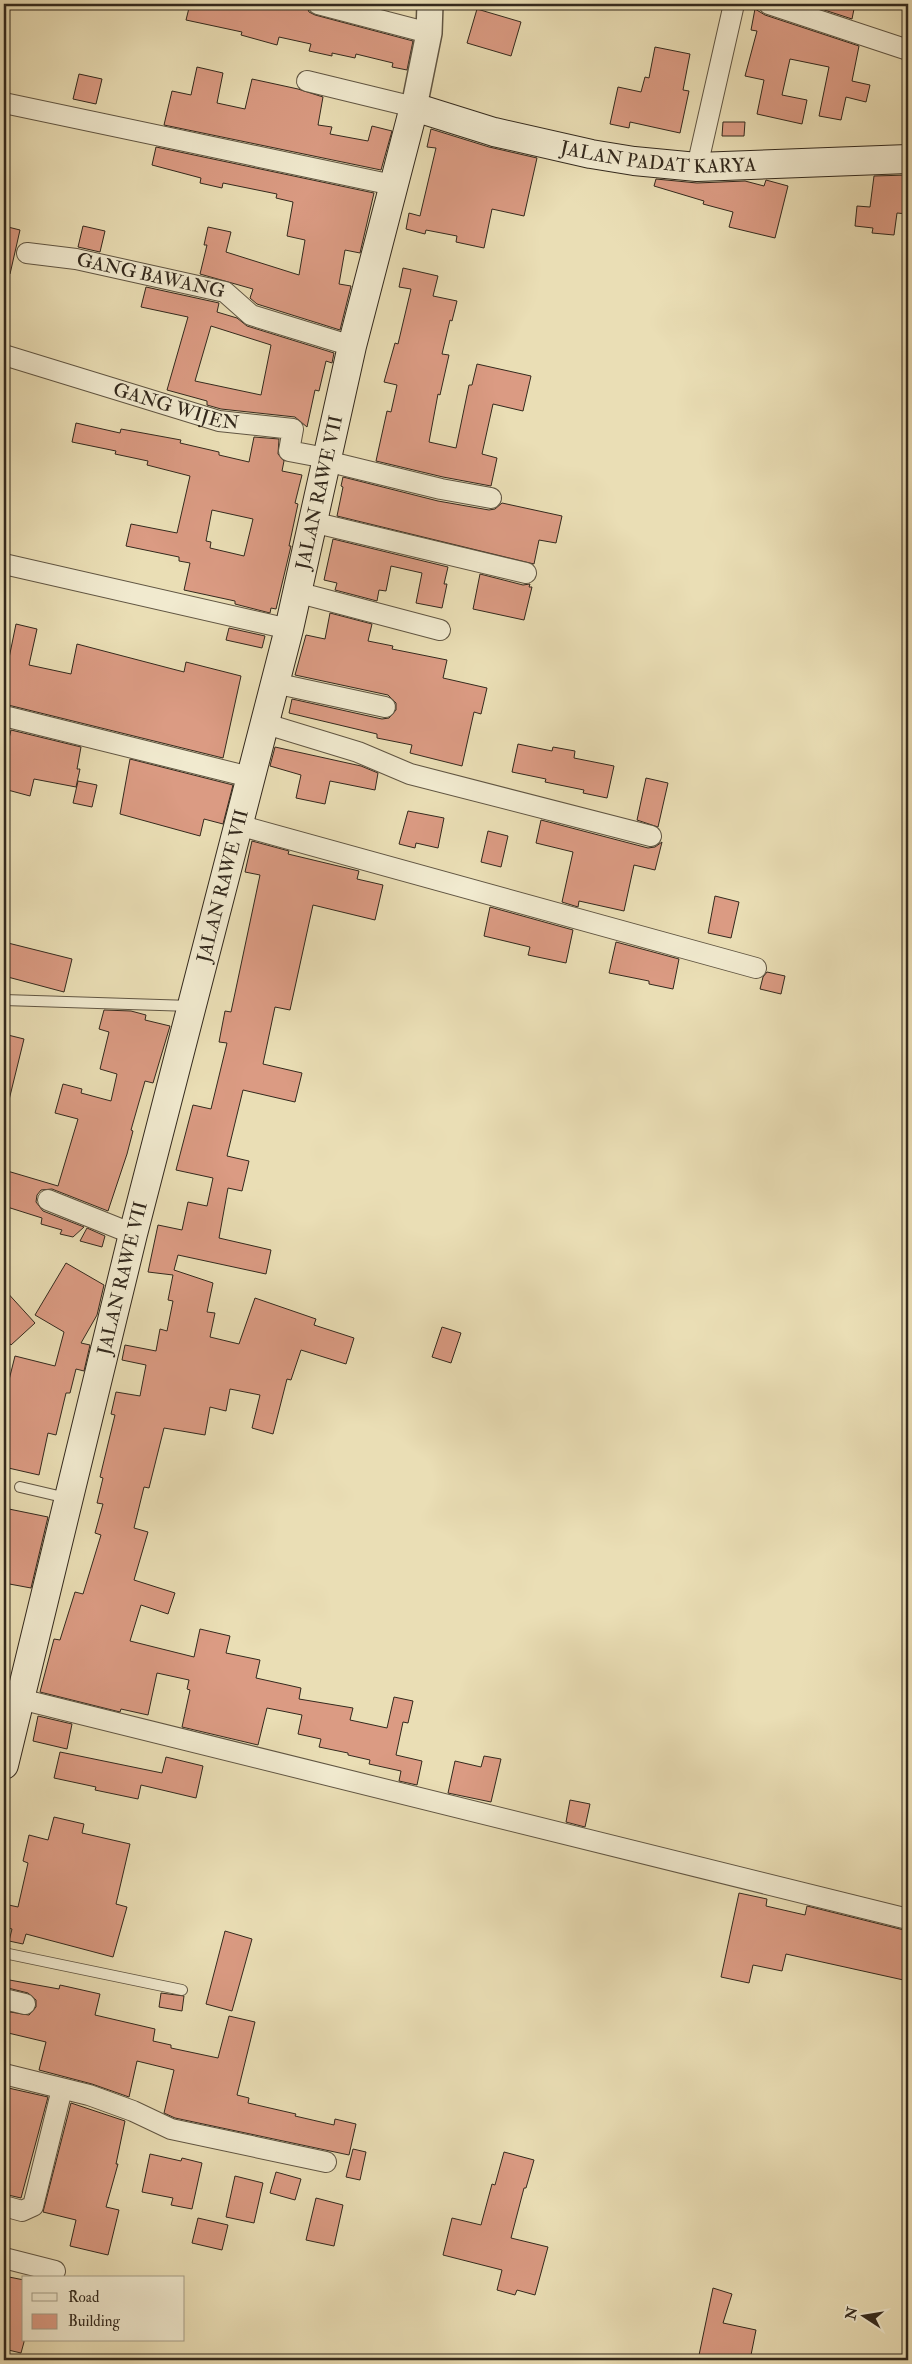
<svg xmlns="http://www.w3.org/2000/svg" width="912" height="2364" viewBox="0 0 912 2364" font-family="'IM FELL Double Pica',serif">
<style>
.building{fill:#db9b83;stroke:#33291d;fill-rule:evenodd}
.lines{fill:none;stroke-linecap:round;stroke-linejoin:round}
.service-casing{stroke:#615643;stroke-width:12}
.minor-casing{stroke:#615643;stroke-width:22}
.tertiary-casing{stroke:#615643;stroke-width:28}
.secondary-casing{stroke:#33291d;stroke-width:30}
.service{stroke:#f1eacf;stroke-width:10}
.minor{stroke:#f1eacf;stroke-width:20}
.tertiary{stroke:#f1eacf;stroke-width:25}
.secondary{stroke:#f1eacf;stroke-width:28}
.labels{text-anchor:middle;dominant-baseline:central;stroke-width:4;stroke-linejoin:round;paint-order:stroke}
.street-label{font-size:19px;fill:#33291d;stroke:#f1eacf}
</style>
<rect width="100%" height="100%" fill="#eadeb5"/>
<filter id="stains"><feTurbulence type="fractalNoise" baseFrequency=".004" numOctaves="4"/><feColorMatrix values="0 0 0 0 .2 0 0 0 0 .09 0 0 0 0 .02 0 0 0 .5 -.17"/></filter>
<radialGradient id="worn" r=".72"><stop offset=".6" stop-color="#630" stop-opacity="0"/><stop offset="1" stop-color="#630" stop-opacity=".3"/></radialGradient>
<g class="building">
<polygon points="190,4 306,5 309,12 315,15 413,41 407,70 392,67 393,63 356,54 355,58 332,53 332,56 309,51 311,44 279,37 277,45 241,35 242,32 186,20"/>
<polygon points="806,4 855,4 852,19"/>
<polygon points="477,9 521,22 511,56 467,43"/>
<polygon points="755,9 765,15 859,46 852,81 870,85 866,102 846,97 841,120 819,116 829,67 790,59 782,95 807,100 802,124 757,114 764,80 745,76 757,31 751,30"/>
<polygon points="655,47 690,54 683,90 689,91 680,133 630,122 629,128 610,124 618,87 641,92 645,77 649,78"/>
<polygon points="197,67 223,73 217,103 245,109 252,79 298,89 323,97 318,125 332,127 330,134 368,141 372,126 392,131 381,170 164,125 172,91 191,95"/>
<polygon points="79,74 102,79 96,104 73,99"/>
<polygon points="723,122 745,122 744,136 722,136"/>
<polygon points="431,129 489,147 537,158 524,216 492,209 484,248 456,242 457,236 426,230 425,234 406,229 409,213 420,216 436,148 427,147"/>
<polygon points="156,147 374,193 360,253 345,250 339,284 351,286 340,330 257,304 250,298 253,289 200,274 207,245 204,245 208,227 231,232 226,252 299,275 305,240 287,236 293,202 276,198 277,194 223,183 222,188 200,183 201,178 152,165"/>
<polygon points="908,175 908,214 897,213 894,235 872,233 873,228 855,226 857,206 870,207 874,176"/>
<polygon points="656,179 697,183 745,181 764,186 766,180 788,186 775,238 729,227 733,212 703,204 704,201 654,186"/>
<polygon points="4,226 20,230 10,274 4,274"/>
<polygon points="83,226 105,231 100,252 78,247"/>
<polygon points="403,268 438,276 433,296 457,301 452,321 450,320 442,354 449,355 440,395 438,394 429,442 456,448 469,385 472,385 477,364 531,376 523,411 493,404 482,454 497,458 491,486 443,477 376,461 387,411 391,412 397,385 384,382 395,343 398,344 411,289 399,287"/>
<path d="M146,287L219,303L217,312L237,318L247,326L334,353L332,363L326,361L319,391L315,390L307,427L295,417L221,409L207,405V401L167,390L188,317L141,307ZM211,326L271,345L261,395L195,381Z"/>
<path d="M76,423L120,433L121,429L181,440L180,443L219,452V455L249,462L254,437L279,439L278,454L284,461L282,471L302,475L295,503L298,504L289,546H291L276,609L271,608L270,613L235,604V601L184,590L190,563L179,561V557L126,546L131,524L177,533L190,476L147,465L148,461L115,454L116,451L72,442ZM212,510L253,519L244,556L210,548L211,542L206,541Z"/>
<polygon points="343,477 438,501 489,510 495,509 502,503 562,516 556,543 539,540 534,564 337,516 343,487 341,486"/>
<polygon points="333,539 448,567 444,584 447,584 442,608 416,603 422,573 391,566 386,591 379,590 377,601 335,590 337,583 324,580"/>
<polygon points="480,574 523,585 530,584 529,587 532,587 524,620 473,609"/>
<polygon points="330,613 372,624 368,641 393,646 392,649 447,660 443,678 487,688 481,714 474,712 462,766 410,753 412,745 377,738 377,734 289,713 292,699 382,719 389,718 396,710 396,703 388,695 295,675 306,635 325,639"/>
<polygon points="16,624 37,629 29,665 71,674 77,644 184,672 186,662 241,676 223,758 4,704 4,662 8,663"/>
<polygon points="229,628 265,636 262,648 226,640"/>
<polygon points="11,730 81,747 77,769 80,769 76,787 34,779 30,796 4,789 4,760"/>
<polygon points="518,744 552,751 553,747 575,751 574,758 614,766 607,798 583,793 584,790 545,782 546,779 512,772"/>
<polygon points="275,747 361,766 378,773 375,790 330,781 325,804 296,798 301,775 270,766"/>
<polygon points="130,759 233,785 223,824 204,819 200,836 120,814"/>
<polygon points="646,778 668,783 658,827 637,820"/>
<polygon points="78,781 97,785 92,807 73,803"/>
<polygon points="408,811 444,818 438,848 416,843 415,848 399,844"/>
<polygon points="541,820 648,848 655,847 662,842 655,870 634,865 624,911 579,901 578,907 562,902 573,852 536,843"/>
<polygon points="488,831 508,836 501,867 481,862"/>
<polygon points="252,841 289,851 288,854 359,871 357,879 383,885 375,920 313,905 290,1010 275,1007 263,1064 302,1073 295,1102 243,1090 227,1156 249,1161 242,1191 228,1188 219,1238 271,1250 266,1274 178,1255 174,1270 213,1283 207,1312 215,1313 210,1337 239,1344 255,1298 316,1319 314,1325 354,1338 346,1364 301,1350 291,1380 287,1379 273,1434 252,1428 260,1395 230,1389 226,1411 210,1407 205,1435 164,1428 149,1488 144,1487 134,1528 148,1532 134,1580 175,1593 168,1614 141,1605 130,1641 194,1657 200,1629 230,1636 226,1653 260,1660 256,1678 301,1688 299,1699 353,1708 350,1720 387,1728 394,1697 413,1701 408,1723 403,1722 396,1755 422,1761 417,1785 399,1781 401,1771 369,1764 370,1760 348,1755 348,1753 319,1747 321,1739 298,1734 302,1715 267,1708 258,1745 182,1727 190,1690 187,1689 189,1680 157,1673 148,1715 121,1709 120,1712 40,1692 54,1639 60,1640 75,1592 83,1594 101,1535 95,1533 103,1504 97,1503 103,1478 100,1477 115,1415 111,1414 116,1392 140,1396 146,1365 122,1360 125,1345 156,1351 160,1329 167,1331 173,1301 168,1300 173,1275 148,1272 158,1225 182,1230 188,1202 207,1206 213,1178 176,1170 193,1105 211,1109 227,1043 219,1042 225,1011 231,1012 260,875 245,872"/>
<polygon points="715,896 739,902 731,938 708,933"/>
<polygon points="490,907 573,930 566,963 528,955 530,947 484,936"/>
<polygon points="4,942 72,959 64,992 4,976"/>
<polygon points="616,942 679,959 673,989 649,984 649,981 609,973"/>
<polygon points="767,972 785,976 781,994 760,989 763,977"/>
<polygon points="104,1010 131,1011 146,1015 145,1020 170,1026 153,1083 145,1081 131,1130 133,1131 127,1154 108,1211 52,1189 41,1190 37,1195 36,1202 43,1211 84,1227 73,1237 60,1234 62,1230 41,1224 42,1218 4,1206 4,1170 58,1186 78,1119 55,1113 63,1084 82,1089 81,1093 111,1101 117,1074 100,1069 109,1032 99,1029"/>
<polygon points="4,1034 24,1039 9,1100 4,1099"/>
<polygon points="87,1228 105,1236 102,1247 80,1241"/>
<polygon points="66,1263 104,1285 97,1315 81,1343 90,1345 84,1371 76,1369 70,1393 66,1393 56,1435 48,1433 39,1475 4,1467 4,1388 7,1388 15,1356 55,1366 64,1332 35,1315"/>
<polygon points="4,1289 35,1323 11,1345 4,1337"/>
<polygon points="442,1327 461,1333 451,1363 432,1357"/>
<polygon points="4,1508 48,1517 31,1588 4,1583"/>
<polygon points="38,1716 72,1724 67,1749 33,1741"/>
<polygon points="60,1752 162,1773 166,1757 203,1766 196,1798 141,1785 138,1799 95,1790 96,1787 54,1778"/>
<polygon points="484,1756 501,1759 491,1802 448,1793 455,1761 481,1767"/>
<polygon points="570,1800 590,1804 585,1827 566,1822"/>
<polygon points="54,1817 84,1824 82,1833 130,1844 116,1904 127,1907 113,1957 26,1934 23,1944 9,1941 12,1929 4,1927 4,1904 18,1907 28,1863 23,1861 29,1835 48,1840"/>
<polygon points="739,1893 767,1899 766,1906 805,1915 807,1906 908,1931 908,1981 786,1954 782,1971 753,1965 749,1983 721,1977"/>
<polygon points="225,1931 252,1939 232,2011 206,2004"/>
<polygon points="4,1979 59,1989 60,1985 100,1994 95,2015 155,2029 153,2041 171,2045 171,2048 218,2058 229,2016 255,2022 237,2095 249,2098 248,2103 296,2114 295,2116 334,2125 335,2119 356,2124 349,2155 175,2118 164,2113 174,2070 137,2061 129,2097 92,2084 39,2070 46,2042 4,2032 4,2011 29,2015 36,2007 36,2000 28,1993 4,1987"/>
<polygon points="161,1993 184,1996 182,2011 159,2007"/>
<polygon points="4,2087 48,2097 21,2198 4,2194"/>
<polygon points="71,2103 125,2121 116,2164 118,2164 106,2207 119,2210 108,2255 70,2246 76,2220 43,2212"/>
<polygon points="353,2149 366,2152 360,2180 346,2177"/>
<polygon points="504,2152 534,2160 526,2188 524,2188 511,2238 548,2247 535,2295 517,2290 515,2295 497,2290 502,2270 443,2255 452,2218 481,2225 492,2184 495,2185"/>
<polygon points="150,2154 181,2161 182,2158 202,2163 192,2209 171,2205 173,2198 142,2192"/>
<polygon points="276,2172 301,2179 295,2200 270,2193"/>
<polygon points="235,2176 263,2183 254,2223 226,2217"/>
<polygon points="316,2198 343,2205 334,2246 306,2240"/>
<polygon points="198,2218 228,2225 222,2250 192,2243"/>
<polygon points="4,2276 24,2280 24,2342 21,2353 4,2349"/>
<polygon points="713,2288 732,2294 723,2323 756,2330 750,2360 698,2360"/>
</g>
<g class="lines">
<g class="service-casing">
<g id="service">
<polyline points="4,1000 191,1006"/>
<polyline points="20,1487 67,1498"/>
<polyline points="4,1953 182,1990"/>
</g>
</g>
<g class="minor-casing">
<g id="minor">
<polyline points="318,4 429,33"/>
<polyline points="769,4 908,50"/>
<polyline points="307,81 414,107"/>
<polyline points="4,103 393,185"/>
<polyline points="697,167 734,4"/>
<path id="s1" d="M27,253L76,259L225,292L251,315L352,346"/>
<path id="s2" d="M4,355L219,421L293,429L289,451L326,458"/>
<polyline points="326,461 441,489 491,498"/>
<polyline points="312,522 526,573"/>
<polyline points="4,564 289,629"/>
<polyline points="296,592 440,630"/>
<polyline points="274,683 385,707"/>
<polyline points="4,716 250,777"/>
<polyline points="263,723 358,752 410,774 651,836"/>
<polyline points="238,825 756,968"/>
<polyline points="48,1200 133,1234"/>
<polyline points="4,1695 908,1919"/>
<polyline points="4,1999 25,2004"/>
<polyline points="4,2074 89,2095 133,2111 171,2129 326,2162"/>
<polyline points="4,2206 22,2211 33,2206 62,2089"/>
<polyline points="4,2258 55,2271"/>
</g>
</g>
<g class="tertiary-casing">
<polyline id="tertiary" points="414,107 429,33 430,4"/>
</g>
<g class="secondary-casing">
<g id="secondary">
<path id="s3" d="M4,1765L133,1234L289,629L352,346L414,107L494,132L591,154L634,161L697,167L908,159"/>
</g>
</g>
<use href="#service" class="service"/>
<use href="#minor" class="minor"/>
<use href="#tertiary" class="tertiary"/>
<use href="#secondary" class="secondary"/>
</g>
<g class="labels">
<g class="street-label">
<text stroke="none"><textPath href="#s3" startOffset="1959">JALAN PADAT KARYA</textPath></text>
<text stroke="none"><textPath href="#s1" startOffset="126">GANG BAWANG</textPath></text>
<text stroke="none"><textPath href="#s2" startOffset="180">GANG WIJEN</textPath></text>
<text stroke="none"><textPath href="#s3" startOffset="1311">JALAN RAWE VII</textPath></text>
<text stroke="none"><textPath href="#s3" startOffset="906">JALAN RAWE VII</textPath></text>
<text stroke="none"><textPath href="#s3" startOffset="501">JALAN RAWE VII</textPath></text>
</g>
</g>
<rect width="912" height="2364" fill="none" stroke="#eadeb5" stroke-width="20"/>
<rect x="5" y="5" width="902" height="2354" fill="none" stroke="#33291d" stroke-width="2.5"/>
<rect x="10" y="10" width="892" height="2344" fill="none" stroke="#33291d"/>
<rect x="22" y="2276" width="162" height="65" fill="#f1eacf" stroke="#a59d88"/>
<rect x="32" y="2293" width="25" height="8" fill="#f1eacf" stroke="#a59d88"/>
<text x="68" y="2302" font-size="15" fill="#33291d">Road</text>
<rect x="32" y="2314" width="25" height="15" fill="#db9b83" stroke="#a59d88"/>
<text x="68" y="2326" font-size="15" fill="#33291d">Building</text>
<g transform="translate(864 2316) rotate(282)" stroke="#f1eacf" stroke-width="4" paint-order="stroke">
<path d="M0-4L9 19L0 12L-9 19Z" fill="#33291d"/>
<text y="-8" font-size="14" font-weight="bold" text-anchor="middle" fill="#33291d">N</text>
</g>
<rect width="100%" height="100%" filter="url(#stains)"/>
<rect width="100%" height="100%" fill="url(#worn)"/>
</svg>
